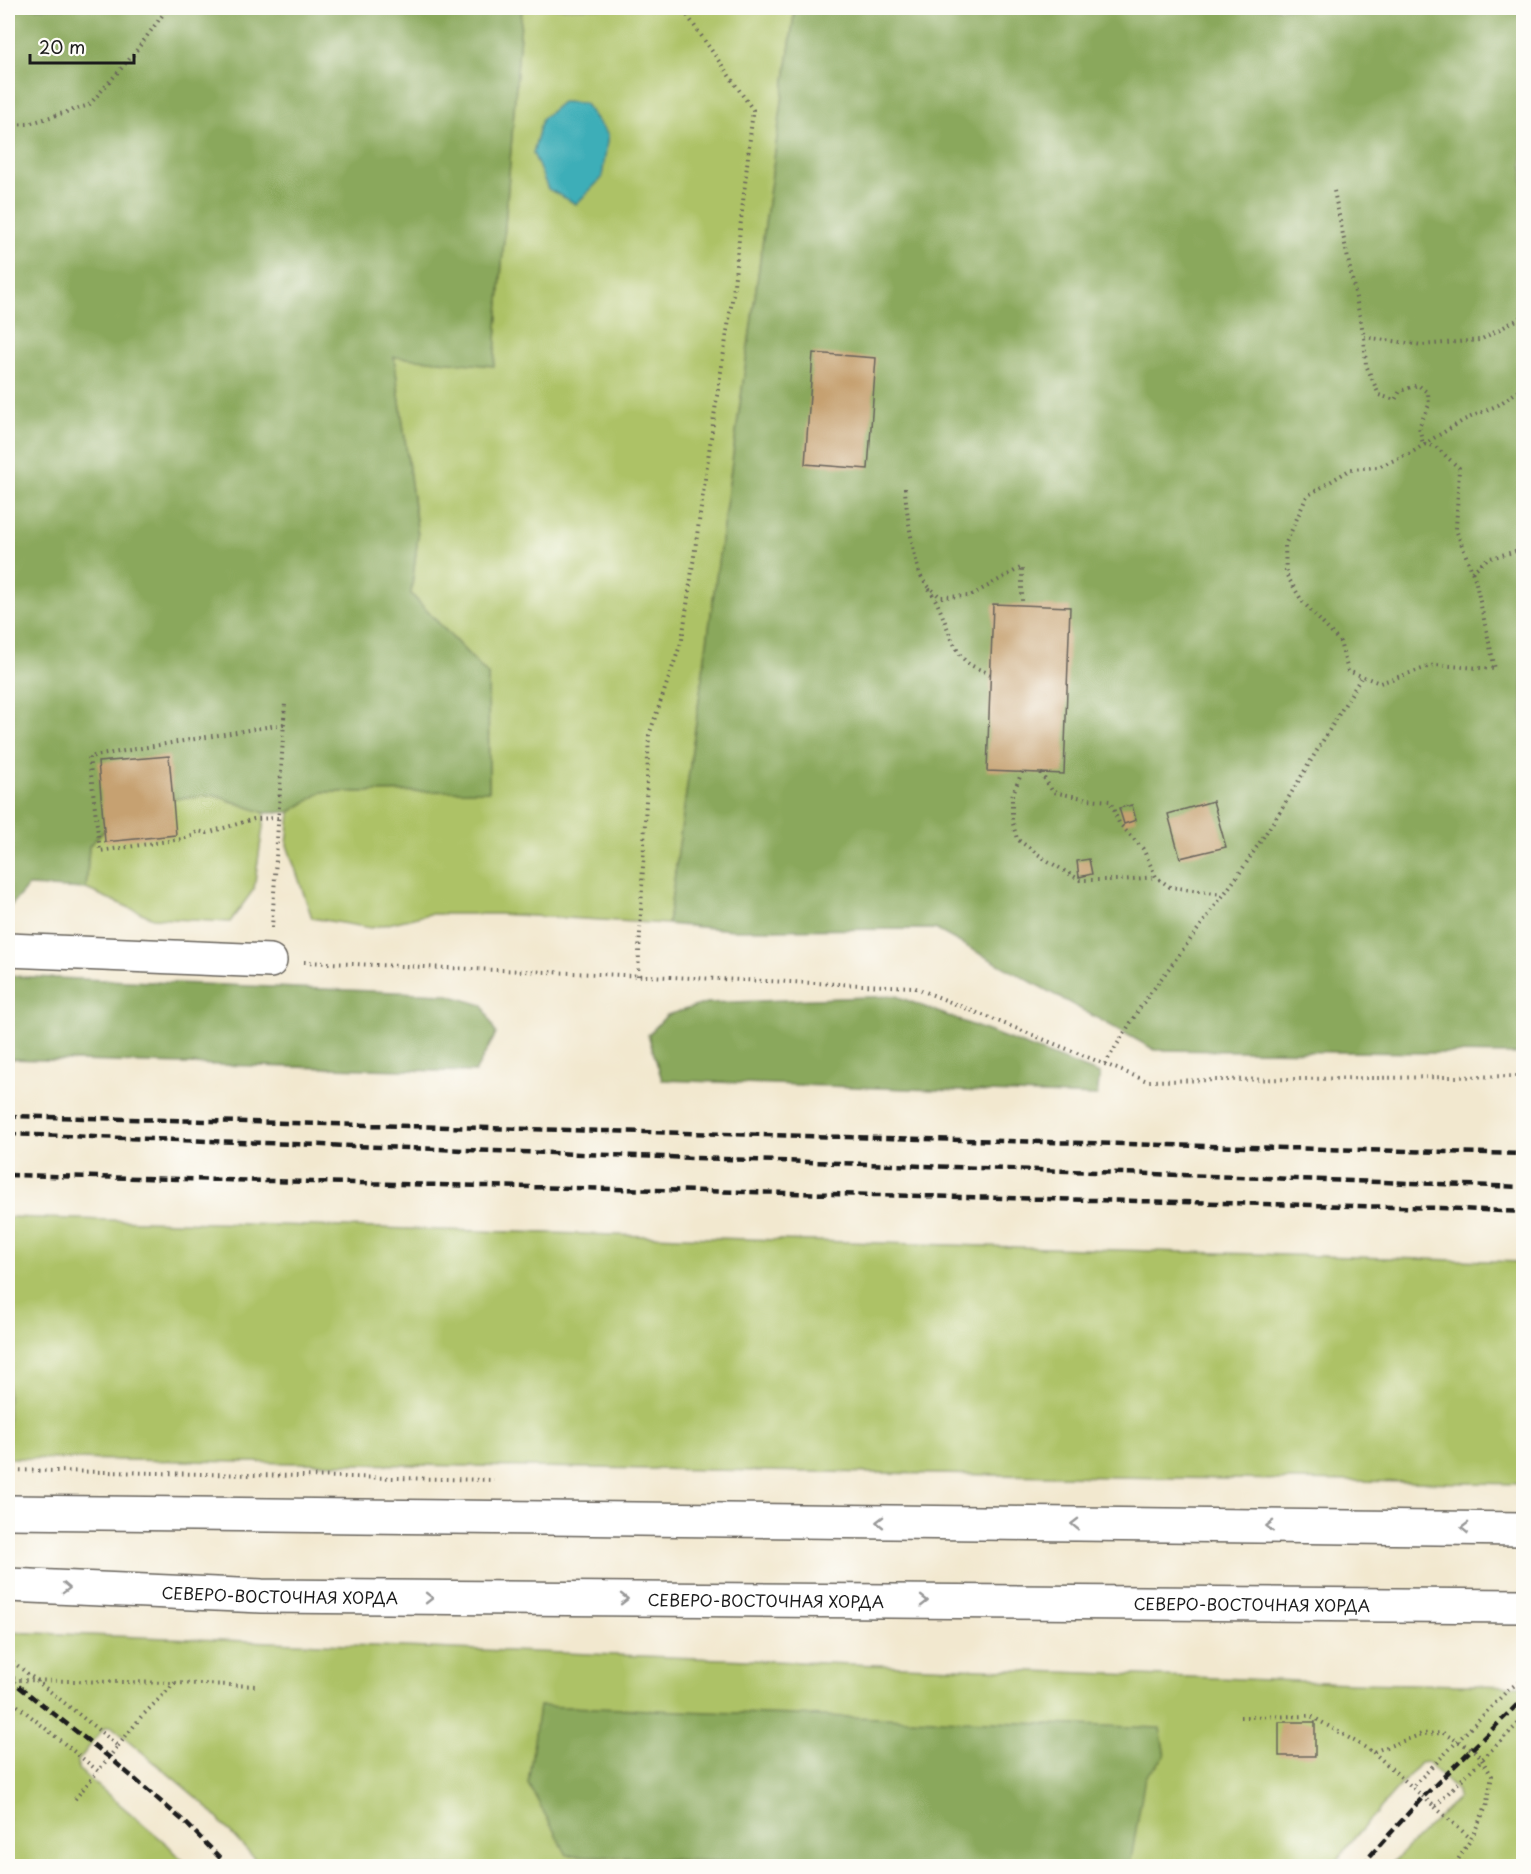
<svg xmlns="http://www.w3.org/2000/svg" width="1531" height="1874" viewBox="0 0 1531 1874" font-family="'Playpen Sans',sans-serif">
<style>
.green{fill:#adc266;stroke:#646f41;stroke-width:1.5}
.forest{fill:#8aa85b;stroke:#53623c;stroke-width:1.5}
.water{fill:#3daeb8;stroke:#2c656a;stroke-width:1.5}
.building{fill:#c6a171}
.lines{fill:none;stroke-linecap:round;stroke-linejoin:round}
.minor-casing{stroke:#67635b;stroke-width:36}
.major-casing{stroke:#67635b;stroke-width:36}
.path{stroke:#67635b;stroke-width:4;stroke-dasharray:1.5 4.5;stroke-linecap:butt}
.minor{stroke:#fff;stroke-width:33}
.major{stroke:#fff;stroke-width:33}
.rail{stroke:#1c1c1c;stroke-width:4.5;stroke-dasharray:9 4.5;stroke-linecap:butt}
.path-bridge{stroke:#67635b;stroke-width:4;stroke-dasharray:1.5 4.5;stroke-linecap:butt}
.oneway{stroke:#999}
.labels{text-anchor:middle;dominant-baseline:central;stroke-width:5;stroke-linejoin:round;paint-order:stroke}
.street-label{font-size:16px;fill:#1c1c1c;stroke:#fdfcf7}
</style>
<rect width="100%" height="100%" fill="#fdfcf7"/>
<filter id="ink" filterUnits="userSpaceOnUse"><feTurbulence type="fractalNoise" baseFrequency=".0167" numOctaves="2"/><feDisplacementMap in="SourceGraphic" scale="12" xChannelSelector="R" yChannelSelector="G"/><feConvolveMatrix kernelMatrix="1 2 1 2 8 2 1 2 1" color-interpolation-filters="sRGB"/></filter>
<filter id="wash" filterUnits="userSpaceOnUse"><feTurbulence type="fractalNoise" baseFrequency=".008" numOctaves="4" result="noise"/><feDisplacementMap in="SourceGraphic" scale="24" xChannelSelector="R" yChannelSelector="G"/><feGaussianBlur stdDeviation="1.35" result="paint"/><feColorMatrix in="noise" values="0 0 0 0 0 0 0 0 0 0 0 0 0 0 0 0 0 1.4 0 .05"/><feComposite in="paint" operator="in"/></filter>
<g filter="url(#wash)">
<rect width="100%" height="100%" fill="#f2e8cf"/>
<g class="green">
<polygon points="522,8 795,8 668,924 498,914 430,914 371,928 312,918 287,845 290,812 322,792 489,791 488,675 411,594 418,536 394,356 494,366"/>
<polygon points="214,795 265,813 254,889 230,922 153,918 86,889 89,846 125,810 161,800"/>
<polygon points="8,1217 1523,1262 1523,1484 8,1458"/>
<polygon points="8,1632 1351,1683 1523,1686 1523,1866 1389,1866 1458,1798 1457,1791 1427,1762 1420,1763 1349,1844 1333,1866 261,1866 204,1804 111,1726 104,1728 78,1761 78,1769 168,1845 188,1866 8,1866"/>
</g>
<g class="forest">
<polygon points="8,8 522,8 494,366 394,357 418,536 411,594 488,675 489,791 322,792 290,812 265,813 214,795 161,800 125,810 89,846 86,889 28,886 8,909"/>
<polygon points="795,8 1523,8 1523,1054 1155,1050 935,929 733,930 668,924"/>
<polygon points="8,976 445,994 483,1005 496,1034 475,1072 8,1059"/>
<polygon points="896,996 1100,1074 1097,1096 662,1080 648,1035 667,1015 707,1003"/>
<polygon points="539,1706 1160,1728 1165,1756 1145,1777 1130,1866 825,1866 567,1855 528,1783"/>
</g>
<polygon class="water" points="562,102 584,103 608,135 602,178 576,204 548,189 533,153 542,119"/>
<g id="blocks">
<g class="building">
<polygon points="813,353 876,358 868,469 805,464"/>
<polygon points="993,604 1070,607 1064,774 987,771"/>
<polygon points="169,756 176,835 105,842 98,762"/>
<polygon points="1213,801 1226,847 1180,858 1168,814"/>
<polygon points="1132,805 1136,820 1124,824 1119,808"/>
<polygon points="1089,859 1092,874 1079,877 1077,861"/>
<rect x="1279" y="1722" width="36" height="34"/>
</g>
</g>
</g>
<g filter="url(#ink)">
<use href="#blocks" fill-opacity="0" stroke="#67635b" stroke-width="1.5"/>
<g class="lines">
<g class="minor-casing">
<polyline id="minor" points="8,950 270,961"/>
</g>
<g class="major-casing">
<g id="major">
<polyline points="8,1512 1524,1529"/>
<path id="s1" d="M8,1585L262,1596L1524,1606"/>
</g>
</g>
<g class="path">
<polyline points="153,8 166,9"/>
<polyline points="8,10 15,8"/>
<polyline points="8,125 28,124 89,105 133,55 167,9 171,8"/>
<polyline points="1334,191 1364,337 1366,365 1379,395 1395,400 1400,391 1418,385 1428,393 1429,405 1419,427 1423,444 1435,446 1459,468 1456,530 1475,579 1495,669 1434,665 1380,683 1348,671 1340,642 1302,601 1286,574 1285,545 1307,496 1351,469 1378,467 1411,453 1434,438 1464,420 1498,405 1524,387"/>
<polyline points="1364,337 1422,345 1480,340 1524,316"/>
<path d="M905,488C905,503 915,570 923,580C927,586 934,591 940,597L970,596L1022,567V605"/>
<polyline points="1472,572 1487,559 1524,549"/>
<path d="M929,589C945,611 950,650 969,664C975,668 984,671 990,674"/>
<polyline points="1022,772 1012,796 1012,820 1017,839 1046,860 1080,880 1121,880 1156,877"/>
<polyline points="1041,773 1053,792 1088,799 1110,801 1119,823 1143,849 1156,877 1170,887 1222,894"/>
<polyline points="278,818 254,819 207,833 198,831 192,836 182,839 100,851 89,757 284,724"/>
<polyline points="272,928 285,703"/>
<polyline points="304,962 913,987 1147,1081 1524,1076"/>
<polyline points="638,976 649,735 682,640 716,403 733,294 753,110 682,8"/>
<polyline points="1105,1064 1141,1006 1239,874 1281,810 1362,676"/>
<polyline points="8,1470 494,1480"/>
<polyline points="8,1676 18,1680 175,1683 258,1686"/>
<polyline points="8,1698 98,1771 118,1746 101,1732"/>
<polyline points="1240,1717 1311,1716 1373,1752 1422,1734 1443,1733 1477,1752 1492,1776 1486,1807 1471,1839 1454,1866"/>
<polyline points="118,1746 141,1717 175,1683"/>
<polyline points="1373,1752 1412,1787"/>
<polyline points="1432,1767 1412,1787 1435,1807 1453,1788"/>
<polyline points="75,1799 98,1771"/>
<polyline points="1435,1807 1470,1838"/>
</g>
<use href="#minor" class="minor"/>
<use href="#major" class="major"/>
<g class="rail">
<polyline points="8,1116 1524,1154"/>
<polyline points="8,1134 1524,1187"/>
<polyline points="8,1175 1440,1208 1524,1212"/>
<polyline points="8,1678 109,1757 187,1824 228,1866"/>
<polyline points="1361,1866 1423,1797 1524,1698"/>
</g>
<g class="path-bridge">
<polyline points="8,1658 101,1732"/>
<polyline points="1432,1767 1507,1691 1524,1678"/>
<polyline points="1453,1788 1524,1718"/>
</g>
</g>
<defs><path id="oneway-chevron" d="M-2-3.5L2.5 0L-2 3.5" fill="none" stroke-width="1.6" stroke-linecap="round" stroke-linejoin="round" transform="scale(1.5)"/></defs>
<g class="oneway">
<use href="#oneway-chevron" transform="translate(880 1522) rotate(-179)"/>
<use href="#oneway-chevron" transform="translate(1075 1524) rotate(-179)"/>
<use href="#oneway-chevron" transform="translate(1270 1526) rotate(-179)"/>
<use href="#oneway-chevron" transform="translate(1465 1528) rotate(-179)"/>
<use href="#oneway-chevron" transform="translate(66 1588) rotate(2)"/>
<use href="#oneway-chevron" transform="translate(429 1598)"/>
<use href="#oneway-chevron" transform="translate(624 1599)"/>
<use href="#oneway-chevron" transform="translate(924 1601)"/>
</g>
</g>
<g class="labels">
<g class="street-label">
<text stroke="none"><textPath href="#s1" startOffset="272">СЕВЕРО-ВОСТОЧНАЯ ХОРДА</textPath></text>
<text stroke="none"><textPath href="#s1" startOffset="758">СЕВЕРО-ВОСТОЧНАЯ ХОРДА</textPath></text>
<text stroke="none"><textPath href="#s1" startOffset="1244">СЕВЕРО-ВОСТОЧНАЯ ХОРДА</textPath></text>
</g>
</g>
<rect width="1531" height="1874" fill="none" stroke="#fdfcf7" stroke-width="30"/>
<path d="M30 54v9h104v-9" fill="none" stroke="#1c1c1c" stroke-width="3"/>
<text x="39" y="54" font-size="18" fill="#1c1c1c" stroke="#fdfcf7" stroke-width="4.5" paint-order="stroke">20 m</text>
</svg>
